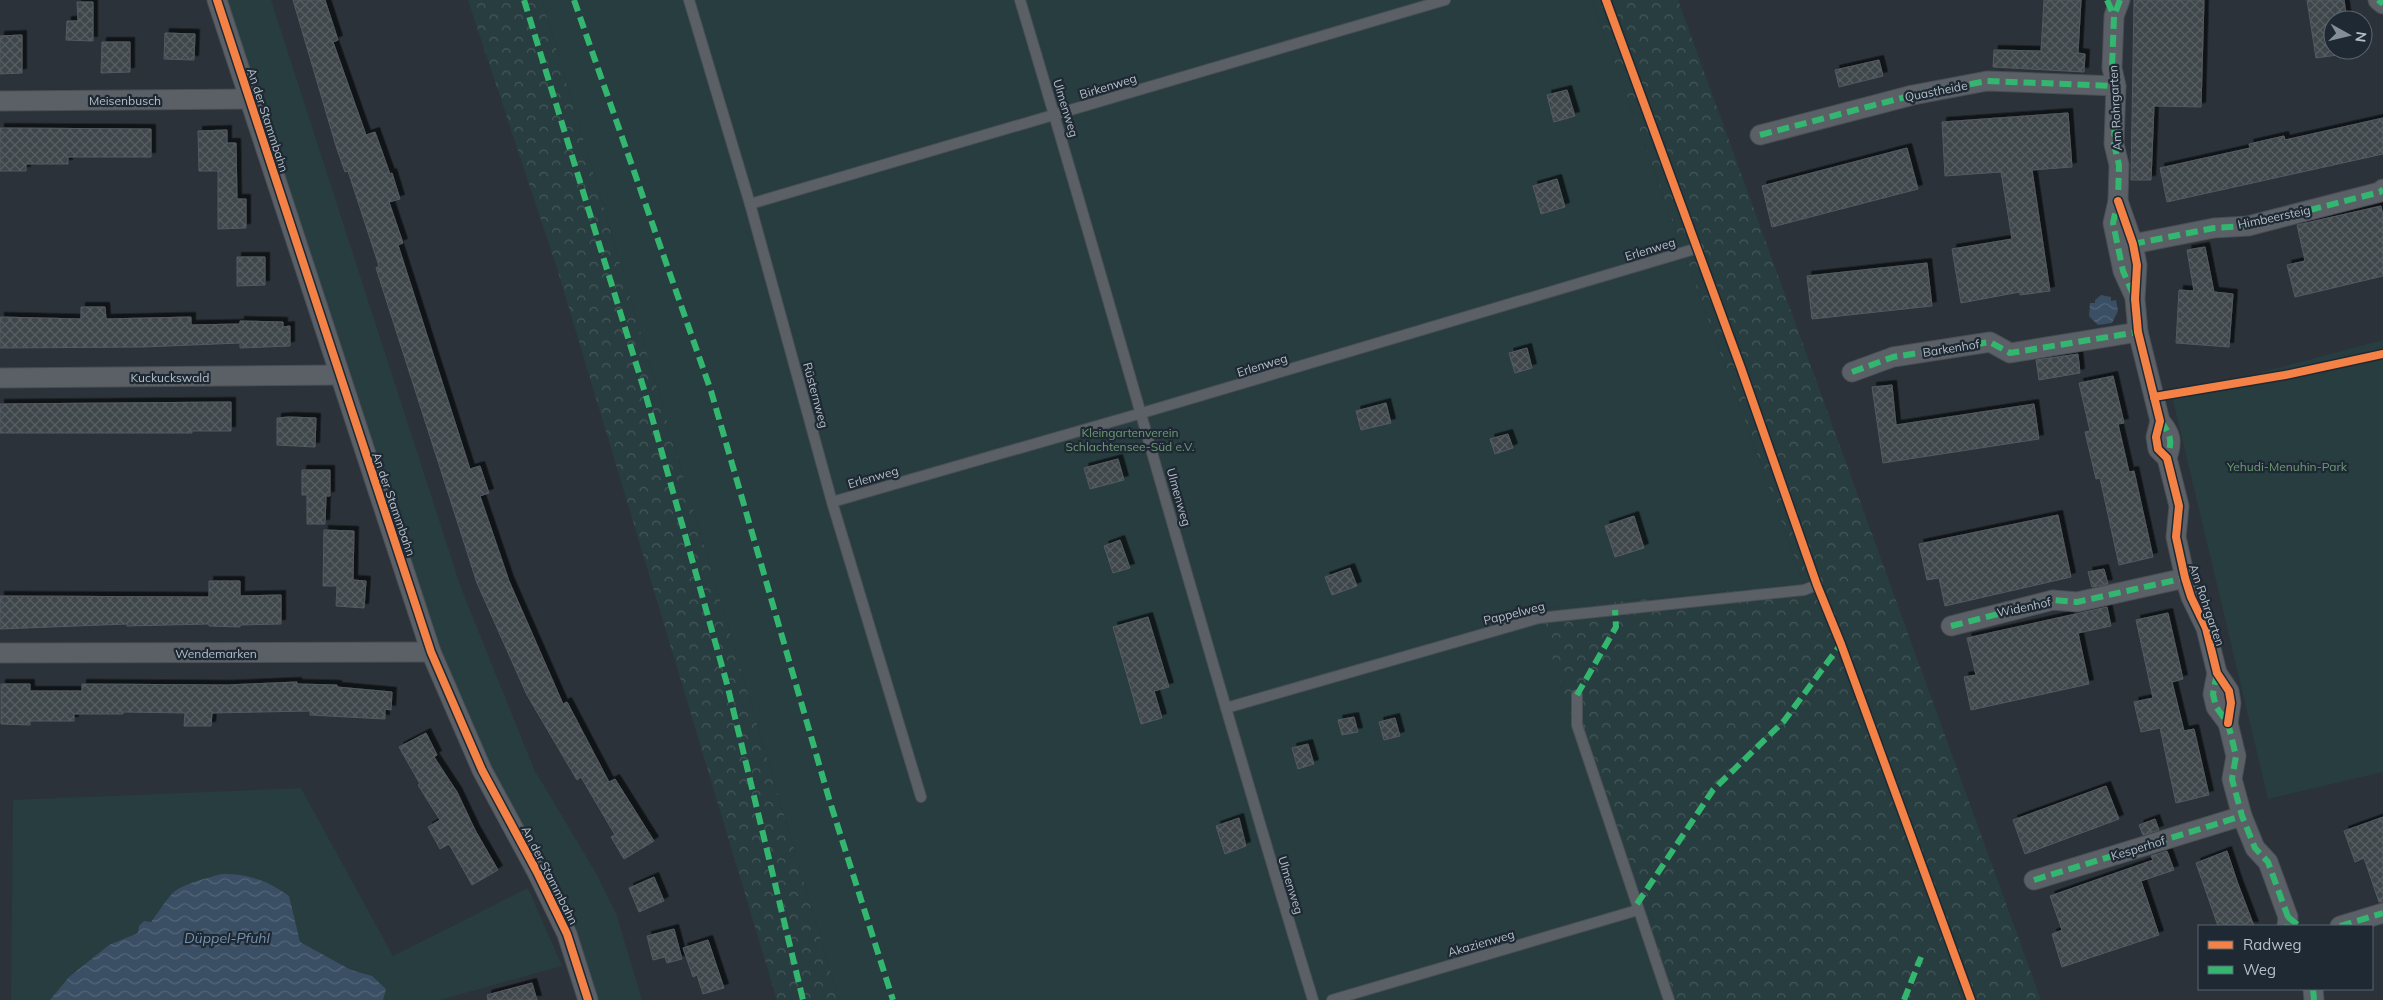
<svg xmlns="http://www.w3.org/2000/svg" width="2383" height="1000" viewBox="0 0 2383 1000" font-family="Mulish,sans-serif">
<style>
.forest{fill:url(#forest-crowns)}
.green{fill:#283d3f}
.water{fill:url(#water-waves)}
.building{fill:url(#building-cross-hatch);stroke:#535a61;filter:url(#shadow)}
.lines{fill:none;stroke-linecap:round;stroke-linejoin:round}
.lane-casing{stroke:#494e54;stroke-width:12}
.street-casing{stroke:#494e54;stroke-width:21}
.lane{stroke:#5b6067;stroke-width:10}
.street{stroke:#5b6067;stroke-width:19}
.quiet{stroke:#33b770;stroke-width:6;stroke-dasharray:12 6;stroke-linecap:butt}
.cycleway-casing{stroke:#1e2934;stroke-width:11}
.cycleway{stroke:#f48246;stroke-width:8}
.labels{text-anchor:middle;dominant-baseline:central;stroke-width:4.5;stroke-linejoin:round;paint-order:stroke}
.street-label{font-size:12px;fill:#b5bfca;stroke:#1e2934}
.park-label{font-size:12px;fill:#6d9a73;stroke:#1e2934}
.water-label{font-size:14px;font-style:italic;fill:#7692ac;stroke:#1e2934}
</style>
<defs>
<pattern id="forest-crowns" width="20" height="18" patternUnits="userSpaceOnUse" patternTransform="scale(1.25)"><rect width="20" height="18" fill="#283d3f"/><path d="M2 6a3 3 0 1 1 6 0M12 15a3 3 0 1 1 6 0" fill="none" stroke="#455759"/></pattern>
<pattern id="water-waves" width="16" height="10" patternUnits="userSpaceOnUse" patternTransform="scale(1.25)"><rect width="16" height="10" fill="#3a4e64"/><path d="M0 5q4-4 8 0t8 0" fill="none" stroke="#546679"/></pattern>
<pattern id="building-cross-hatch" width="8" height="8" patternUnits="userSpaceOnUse" patternTransform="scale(1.25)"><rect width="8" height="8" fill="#40464c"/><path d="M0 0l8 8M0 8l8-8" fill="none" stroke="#595f64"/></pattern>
<filter id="shadow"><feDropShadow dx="4.5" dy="-4.5" stdDeviation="0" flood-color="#0009"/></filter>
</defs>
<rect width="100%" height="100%" fill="#2b3239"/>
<g class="forest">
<polygon points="468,0 542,0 839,1000 777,1000 556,265"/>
<polygon points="1592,0 1678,0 2041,1000 1666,1000 1535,609 1804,584"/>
</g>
<g class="green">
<polygon points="217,0 271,0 461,588 534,769 596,873 617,916 642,1000 588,1000 465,735"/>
<polygon points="542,0 1592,0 1804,584 1536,609 1666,1000 839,1000"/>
<polygon points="2383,340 2383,772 2268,799 2172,396"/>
<polygon points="301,788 393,956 528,888 562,966 440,1000 11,1000 13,800"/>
</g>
<g class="water">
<polygon points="2101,295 2111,297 2111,301 2116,300 2118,311 2112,323 2098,325 2089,316 2090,303 2095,303 2095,300"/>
<path d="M221,874C249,874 266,880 289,896L300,942L351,970L372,976L386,989L383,1000H50L69,977L109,945L138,933L139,926L144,921L151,922C158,913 163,904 170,896C181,883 206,879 221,874Z"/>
</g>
<g class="building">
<polygon points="293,0 325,0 338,40 333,42 366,135 375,132 390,174 392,173 400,199 389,202 403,243 398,245 470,469 480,466 489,493 480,496 509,581 563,704 567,702 609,782 615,779 654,841 624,859 611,837 615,835 581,777 577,780 527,695 477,583 376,268 379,266 348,171 345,172 336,146"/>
<polygon points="2044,0 2081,0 2078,53 2085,54 2084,72 1993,67 1994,50 2041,51"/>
<polygon points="2134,0 2204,0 2201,107 2154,106 2151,180 2131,180"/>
<polygon points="2307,0 2344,0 2347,20 2333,20 2333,50 2351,50 2352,53 2316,58"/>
<polygon points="77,2 93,2 93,41 66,40 67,21 78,21"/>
<polygon points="165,33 195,34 194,60 164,59"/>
<polygon points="22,35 22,73 0,74 0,36"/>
<polygon points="102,42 130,42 130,72 101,73"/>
<polygon points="1879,60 1883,76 1839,87 1835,70"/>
<polygon points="1567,90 1575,116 1554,122 1547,95"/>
<polygon points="2068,113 2072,167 2032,170 2050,291 2020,295 2020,292 1961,303 1952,249 2012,239 2001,172 1945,176 1942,122"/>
<polygon points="2383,118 2383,154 2167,202 2160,168 2250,148 2249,144 2284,136 2285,140"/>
<polygon points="0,128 151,129 151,157 68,157 68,164 26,164 26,171 0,171"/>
<polygon points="227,130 227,143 236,143 237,199 246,199 246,228 218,229 218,171 199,171 198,131"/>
<polygon points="1907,148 1918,189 1772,227 1762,186"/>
<polygon points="1557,179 1565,207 1541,214 1533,186"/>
<polygon points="2381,206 2383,216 2383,276 2295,297 2287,265 2305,261 2297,225"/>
<polygon points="2205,247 2214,292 2233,294 2229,347 2176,343 2179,290 2194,291 2187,250"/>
<polygon points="237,257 265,257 265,285 237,286"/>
<polygon points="1927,263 1932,306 1812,319 1807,276"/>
<polygon points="81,307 105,307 106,319 191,317 191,325 240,324 240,321 283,322 283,327 290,326 290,346 240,348 240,343 144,347 0,348 0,317 81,319"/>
<polygon points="1527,348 1532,368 1515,373 1509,353"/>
<polygon points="2078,354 2080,373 2039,380 2036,360"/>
<polygon points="2113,376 2124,423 2118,424 2129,472 2134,471 2153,557 2119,565 2100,478 2096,479 2085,432 2090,431 2079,383"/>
<polygon points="1892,385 1896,425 2034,404 2039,439 1883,463 1872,387"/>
<polygon points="231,402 231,431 192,431 192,433 0,433 0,404"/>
<polygon points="1386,403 1391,423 1361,430 1356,411"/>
<polygon points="289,417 316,418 315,447 277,445 277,418"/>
<polygon points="1508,434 1513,448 1495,454 1490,439"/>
<polygon points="1118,459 1124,480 1090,489 1084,468"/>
<polygon points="302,470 330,470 330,496 326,496 325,524 307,524 307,495 302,495"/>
<polygon points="2058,515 2071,577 1945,606 1939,578 1927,580 1919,544"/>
<polygon points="1634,516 1644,548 1615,557 1605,526"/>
<polygon points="324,530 354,531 353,580 366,581 364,608 336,606 337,586 323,586"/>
<polygon points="1120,540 1130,568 1113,573 1104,546"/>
<polygon points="1350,568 1357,586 1332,595 1325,577"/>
<polygon points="2104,569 2108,584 2092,587 2088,572"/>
<polygon points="209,581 240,581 240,596 281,595 281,624 240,625 240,627 209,626 209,624 127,626 127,624 0,629 0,596 209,597"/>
<polygon points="2107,607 2111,626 2078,633 2089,684 1971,710 1964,677 1976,675 1967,638"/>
<polygon points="2168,613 2183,679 2172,682 2184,731 2194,729 2209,795 2176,803 2160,728 2141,732 2134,702 2153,698 2136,620"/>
<polygon points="1148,617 1169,687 1154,691 1162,718 1141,724 1113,627"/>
<polygon points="297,682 297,684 337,685 337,687 392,692 391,710 385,709 385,719 310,715 310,711 212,713 211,726 184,726 185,713 123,712 123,714 74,714 74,721 30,721 30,725 1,724 1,684 30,684 30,691 82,691 82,684 227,685"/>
<polygon points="1354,717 1358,732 1342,735 1338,720"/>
<polygon points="1395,718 1400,736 1384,740 1379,722"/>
<polygon points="426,733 437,755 434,757 457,792 475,830 498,870 472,885 449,844 440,849 428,827 440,820 418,785 420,784 399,747"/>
<polygon points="1308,744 1314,764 1298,769 1292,748"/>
<polygon points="2106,786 2119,819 2025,854 2013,820"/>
<polygon points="2383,817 2383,902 2379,902 2364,858 2355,862 2344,831"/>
<polygon points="1239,818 1246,846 1225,854 1216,826"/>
<polygon points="2155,819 2159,830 2143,835 2139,825"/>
<polygon points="2167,851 2174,870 2141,881 2159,935 2062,967 2052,934 2062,930 2050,896 2153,860 2151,856"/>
<polygon points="2227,851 2238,884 2254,926 2218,926 2196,863"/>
<polygon points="654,877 664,901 639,912 629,888"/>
<polygon points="674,929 682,959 667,963 665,957 653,960 647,936"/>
<polygon points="708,940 724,988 703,994 697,975 693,977 683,948"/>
<polygon points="532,983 537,1000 488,1000 487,995"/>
</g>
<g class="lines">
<g class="lane-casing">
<g id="lane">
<polyline points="689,0 750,204 832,502 921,797"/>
<path d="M1020,0C1120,333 1211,668 1313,1000"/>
<polyline points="750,204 1445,0"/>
<polyline points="832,502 1142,413 1698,248"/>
<polyline points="1577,695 1577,725 1669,1000"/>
<polyline points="1226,708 1539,618 1804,590 1817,585"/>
<polyline points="1332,1000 1638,910"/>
</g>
</g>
<g class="street-casing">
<g id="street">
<polyline points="217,0 431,652 482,770 537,872 567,934 588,1000"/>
<polyline points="2120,0 2114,16 2112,68 2116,86 2114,144 2119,165 2118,201 2113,223 2123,271 2133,293"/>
<polyline points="2378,0 2383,4"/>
<polyline points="0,101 249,99"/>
<polyline points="1760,135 1913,95 1987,81 2116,86"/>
<polyline points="2118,201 2133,244 2137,265 2135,299 2138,332 2160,421 2156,437 2158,449 2167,458 2179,506 2176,537 2185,578 2191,597 2206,628 2217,673 2229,691 2231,703 2228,723"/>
<polyline points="2133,244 2214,228 2248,226 2380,192 2383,189"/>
<polyline points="1852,372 1893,357 1990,342 2010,353 2138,332"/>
<polyline points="0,378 339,375"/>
<path d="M2160,421C2171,434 2173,441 2167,458"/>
<polyline points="1951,626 2053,600 2077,602 2185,578"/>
<polyline points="0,653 431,652"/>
<polyline points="2217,673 2213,694 2216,707 2228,723 2236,756 2232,779 2242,816 2255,848 2268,862 2288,917 2287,926"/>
<polyline points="2034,880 2242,816"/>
<polyline points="2340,926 2383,913"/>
<polyline points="2313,989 2314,1000"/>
</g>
</g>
<use href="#lane" class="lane"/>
<use href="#street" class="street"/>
<g class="quiet">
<polyline points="524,0 646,396 727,684 803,1000"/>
<polyline points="574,0 711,391 830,802 893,1000"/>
<polyline points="2107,0 2114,16"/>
<polyline points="2120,0 2114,16 2112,68 2116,86 2114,144 2119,165 2118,201 2113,223 2123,271 2133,294"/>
<polyline points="2378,0 2383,4"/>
<polyline points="1760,135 1913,95 1987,81 2116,86"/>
<polyline points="2133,244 2214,228 2248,226 2380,192 2383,189"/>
<polyline points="1852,372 1893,357 1990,342 2010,353 2138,332"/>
<path d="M2160,421C2171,434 2173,441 2167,458"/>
<polyline points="1951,626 2053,600 2077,602 2185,578"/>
<polyline points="2217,673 2213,694 2216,707 2228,723 2236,756 2232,779 2242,816 2255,848 2268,862 2288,917 2287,926"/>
<polyline points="1577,695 1616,627 1615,610"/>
<polyline points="2034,880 2242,816"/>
<polyline points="1637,904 1713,790 1784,721 1841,644"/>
<polyline points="2288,917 2299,926"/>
<polyline points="2340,926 2383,913"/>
<polyline points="2313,989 2314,1000"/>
<polyline points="1904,1000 1921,957"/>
</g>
<g class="cycleway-casing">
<g id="cycleway">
<polyline points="217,0 431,652 482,770 537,872 567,934 588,1000"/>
<polyline points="1606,0 1741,368 1817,585 1841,644 1971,1000"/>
<polyline points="2118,201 2133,244 2137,265 2135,299 2138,332 2160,421 2156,437 2158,449 2167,458 2179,506 2176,537 2185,578 2191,597 2206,628 2217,673 2229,691 2231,703 2228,723"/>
<polyline points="2154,397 2285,375 2383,354"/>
</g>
</g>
<use href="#cycleway" class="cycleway"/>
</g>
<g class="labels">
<g class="street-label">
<text transform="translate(1108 86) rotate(-17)">Birkenweg</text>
<text transform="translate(1936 91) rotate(-11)">Quastheide</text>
<text x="125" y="100">Meisenbusch</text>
<text transform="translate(1066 108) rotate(73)">Ulmenweg</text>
<text transform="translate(2115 108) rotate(-93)">Am Rohrgarten</text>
<text transform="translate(268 120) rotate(72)">An der Stammbahn</text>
<text transform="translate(2274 217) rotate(-12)">Himbeersteig</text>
<text transform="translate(1650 249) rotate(-17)">Erlenweg</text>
<text transform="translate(1951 348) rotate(-9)">Barkenhof</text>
<text transform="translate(1262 365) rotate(-17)">Erlenweg</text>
<text x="170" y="377">Kuckuckswald</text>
<text transform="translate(816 395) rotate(75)">Rüsternweg</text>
<text transform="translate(873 477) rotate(-16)">Erlenweg</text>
<text transform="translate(1179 497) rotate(74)">Ulmenweg</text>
<text transform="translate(394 504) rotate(71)">An der Stammbahn</text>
<text transform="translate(2207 605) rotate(71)">Am Rohrgarten</text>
<text transform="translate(2024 607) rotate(-12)">Widenhof</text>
<text transform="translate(1514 613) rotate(-14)">Pappelweg</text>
<text x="216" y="653">Wendemarken</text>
<text transform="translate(2138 848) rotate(-17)">Kesperhof</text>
<text transform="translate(550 875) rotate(63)">An der Stammbahn</text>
<text transform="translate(1291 885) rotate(73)">Ulmenweg</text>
<text transform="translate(1481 943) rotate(-16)">Akazienweg</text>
</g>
<g class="park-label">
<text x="1130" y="432">Kleingartenverein<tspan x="1130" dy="14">Schlachtensee-Süd e.V.</tspan></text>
<text x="2287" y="466">Yehudi-Menuhin-Park</text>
</g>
<g class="water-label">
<text x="227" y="938">Düppel-Pfuhl</text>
</g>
</g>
<rect x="2198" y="925" width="175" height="65" fill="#1e2934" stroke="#5a6570"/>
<rect x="2208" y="941" width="25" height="8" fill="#f48246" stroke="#5a6570"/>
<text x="2243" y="950" font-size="15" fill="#b5bfca">Radweg</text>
<rect x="2208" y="966" width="25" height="8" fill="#33b770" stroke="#5a6570"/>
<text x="2243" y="975" font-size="15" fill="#b5bfca">Weg</text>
<g transform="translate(2348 35) rotate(98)"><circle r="24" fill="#1e2934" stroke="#5a6570"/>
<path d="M0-4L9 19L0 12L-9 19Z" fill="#858e97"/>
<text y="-8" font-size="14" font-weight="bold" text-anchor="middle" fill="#b5bfca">N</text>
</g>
</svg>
